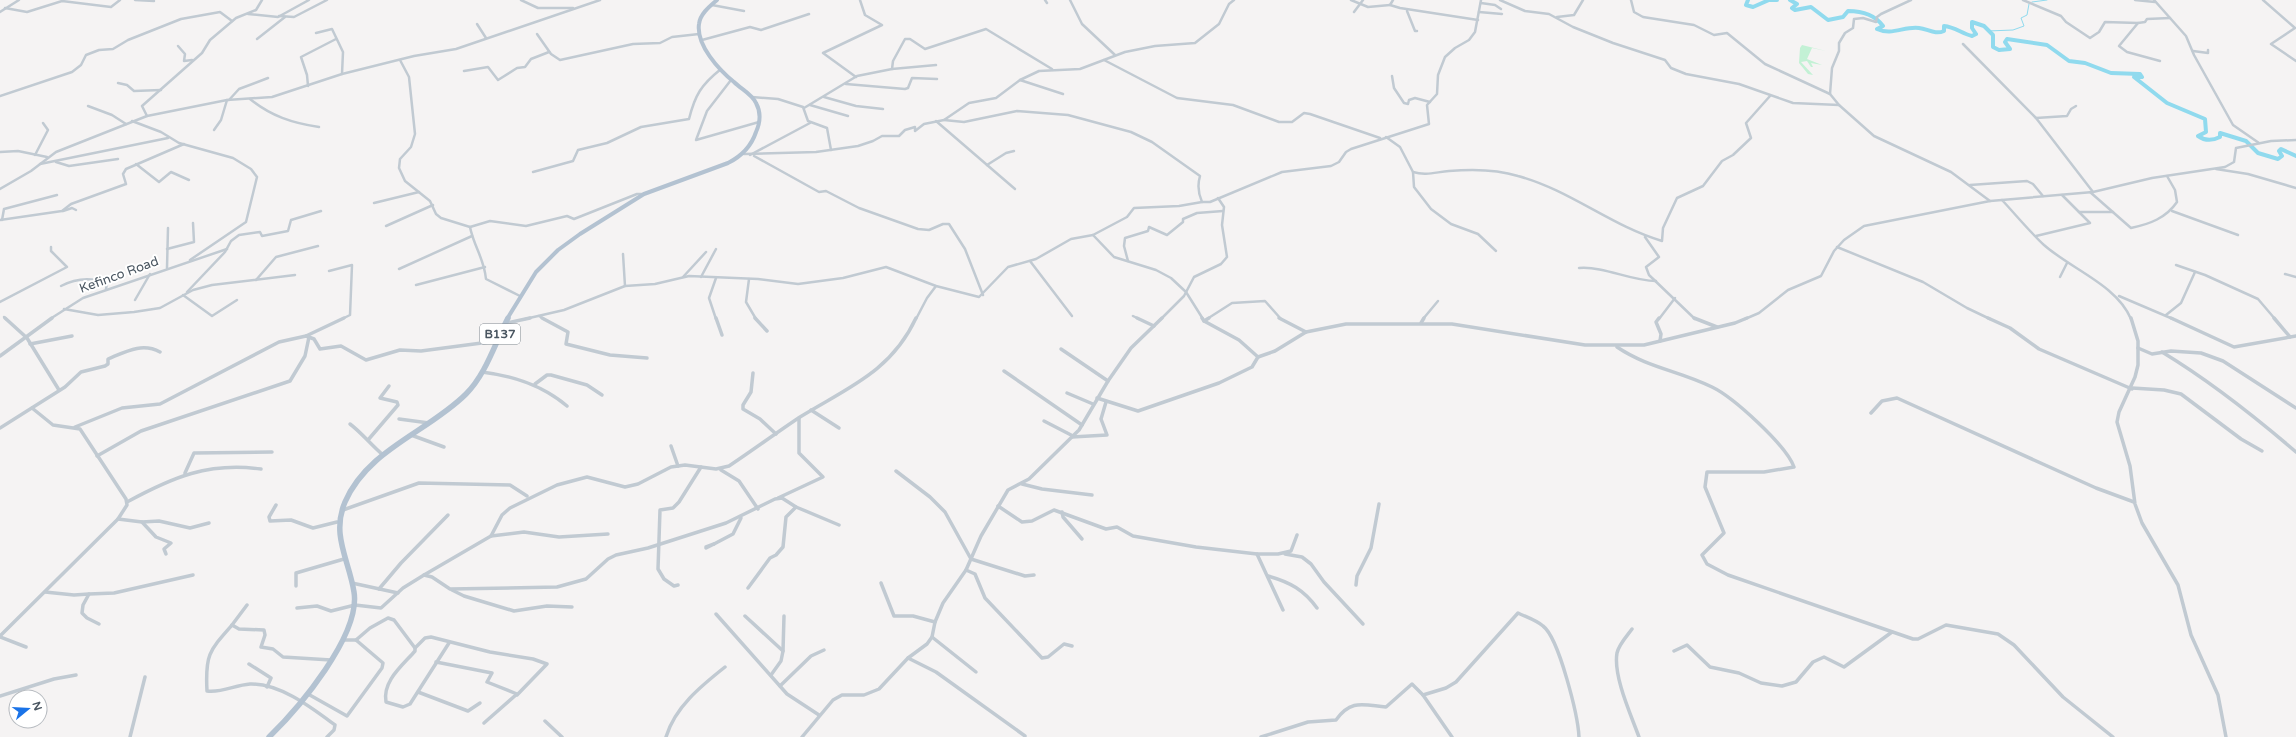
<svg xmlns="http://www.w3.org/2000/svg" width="2296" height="737" viewBox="0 0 2296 737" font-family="'Varela Round',sans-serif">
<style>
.green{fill:#c3f1d5}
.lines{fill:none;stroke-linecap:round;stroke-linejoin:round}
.stream{stroke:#90daee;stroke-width:1}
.river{stroke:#90daee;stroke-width:4}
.street-far1{stroke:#c1cad2;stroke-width:2.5}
.street{stroke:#c1cad2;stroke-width:3.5}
.primary-far1{stroke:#b3c2d1;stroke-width:4}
.primary{stroke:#b3c2d1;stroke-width:5.5}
.labels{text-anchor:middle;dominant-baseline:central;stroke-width:4;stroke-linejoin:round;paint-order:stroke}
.shield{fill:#fff;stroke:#808990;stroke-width:1}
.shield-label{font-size:12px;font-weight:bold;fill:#4a5661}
.street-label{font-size:13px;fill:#4a5661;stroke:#fff}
</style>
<rect width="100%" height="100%" fill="#f5f3f3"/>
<polygon class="green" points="1802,45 1826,51 1812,48 1807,59 1822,65 1811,63 1813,67 1811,67 1807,61 1801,62 1813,75 1808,74 1799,63 1800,48"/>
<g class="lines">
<g class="stream">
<polyline points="2032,2 2047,0"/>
<polyline points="1988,31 2013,30 2024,26 2021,18 2027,15 2029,4"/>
</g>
<g class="river">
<polyline points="1748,0 1746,5 1753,7 1769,0"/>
<polyline points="1770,0 1777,0"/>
<path d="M1790,0L1797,4L1792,8L1795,10L1811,7L1828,20L1843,17L1848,11C1861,11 1875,15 1883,26L1877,29C1892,36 1904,26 1919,28C1928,29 1935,35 1944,31V26C1955,27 1961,33 1972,36L1976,34L1972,28V22L1984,26L1993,35V47L1999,50L2010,49L2005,42L2007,39L2047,45L2069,61L2085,63L2111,73L2140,74L2142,77H2134L2167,103L2205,119L2206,132L2198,136C2205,141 2212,141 2220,137V133L2246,141L2258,153L2278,159L2282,156L2279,151L2281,149L2296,156"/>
</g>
<g class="street-far1">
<polyline points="135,0 154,1"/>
<polyline points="521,0 538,8 573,8"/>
<polyline points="1045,0 1047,3"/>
<polyline points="1070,0 1082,24 1115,55"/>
<polyline points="1351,0 1368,7 1390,5"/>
<polyline points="1393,0 1390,5 1400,8 1478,20"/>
<polyline points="1500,0 1525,11 1549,14 1573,27 1613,43 1665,60 1671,68 1686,74 1739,84 1793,103 1839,105 1874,136 1951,172 1990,201 2002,200"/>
<polyline points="1631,0 1634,12 1643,17 1694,25 1714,35 1727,33 1765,64 1830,94"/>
<polyline points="2023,0 2061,16 2066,22 2090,38 2099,32 2105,22 2138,23"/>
<polyline points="2135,0 2155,2"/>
<polyline points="2154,0 2186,36 2194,55 2233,125 2259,143"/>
<polyline points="2263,0 2295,28 2271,44 2296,61"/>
<polyline points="1481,3 1495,5 1501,9"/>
<polyline points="712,5 744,11"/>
<polyline points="5,8 27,12 62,1 111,7 120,0"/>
<polyline points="1407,11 1415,31 1417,31"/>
<polyline points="0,12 19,0"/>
<polyline points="1354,12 1363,0"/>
<polyline points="1479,12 1502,14"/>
<polyline points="248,14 278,17 309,0"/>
<polyline points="279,16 294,17 327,0"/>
<polyline points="1557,17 1574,15 1583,0"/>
<polyline points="477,24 486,38"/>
<polyline points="316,33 332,29 343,52 342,74"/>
<polyline points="537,34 551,54 560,60 633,44 660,43 672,37 699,34"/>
<polyline points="257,39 285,17"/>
<polyline points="702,40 750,27 761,30 809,14"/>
<polyline points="1963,44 2036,118 2093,192"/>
<polyline points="178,46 185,54 184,61 192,60"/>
<polyline points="2193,51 2208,53 2208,50"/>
<polyline points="400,60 409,77 415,134 411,147 400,159 399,168 405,181 430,201 436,214 441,218 470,227 490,221 526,226 567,216 574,219 637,194 644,194"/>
<polyline points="1104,60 1177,98 1233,105 1279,122 1292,122 1304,113 1310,114 1380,138"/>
<polyline points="2160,61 2127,52 2119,46 2138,23 2145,22 2147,19 2170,18"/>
<polyline points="892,69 893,61 905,39 910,39 925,49 986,29 1052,69"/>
<polyline points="464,71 488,67 498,80 517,68 525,67 531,59 549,52"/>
<polyline points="1392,76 1394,88 1404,103 1408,104 1409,100 1415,98 1430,102"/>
<polyline points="856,77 823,53 882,25 865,15 860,0"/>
<polyline points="731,80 707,111 696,140 759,122"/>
<polyline points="1020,80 1063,94"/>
<polyline points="118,83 127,85 134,91 161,90"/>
<polyline points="846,84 905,89 908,88 912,78 937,79"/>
<polyline points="308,86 307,75 301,57 336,39"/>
<polyline points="0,96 72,72 81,65 86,55 99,50 113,49 128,40 181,19 220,12 232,21"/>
<polyline points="752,97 778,99 803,107 808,121 827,128 831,150"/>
<polyline points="824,97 856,106 883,109"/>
<path d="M250,99C271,116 292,123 319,127"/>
<polyline points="229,100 239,89 268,78"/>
<polyline points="810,105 848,116"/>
<polyline points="1839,105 1830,94 1832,68 1839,51 1839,43 1845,33 1853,28 1854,19 1863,18 1876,22 1877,17 1881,14 1911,0"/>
<polyline points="88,106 112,115 126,124"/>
<polyline points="804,108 857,76 892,69 936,65"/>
<polyline points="147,116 142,106 202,53 210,40 236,18 256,10 262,0"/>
<polyline points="2036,118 2067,116 2071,109 2076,106"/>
<path d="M944,120L964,122L1017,111L1068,115L1131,132L1152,142L1200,176C1197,186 1198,193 1202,202H1210L1282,172L1331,166L1339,162L1346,152L1351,149L1429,124L1427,105L1437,94L1438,75L1445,57L1455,48L1469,40L1475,32L1481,0"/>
<polyline points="132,121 161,132 179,143 233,158 251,169 257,177 246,222 190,260"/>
<polyline points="936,121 1015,189"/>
<polyline points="214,130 221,120 227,100"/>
<path d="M1386,137L1400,147L1413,172C1426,176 1436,172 1449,171C1472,169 1496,169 1518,176C1570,190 1611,226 1662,241L1663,228L1677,198L1703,186L1722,161L1733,155L1751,138L1746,123L1770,96"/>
<polyline points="0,152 18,151 47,157"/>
<polyline points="744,154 816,152 858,146 873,141 882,136 899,136 905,130 915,127 915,131 924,124 944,120 969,103 996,98 1020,80 1039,71 1080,69 1125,52 1155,46 1195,43 1219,24 1229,4 1234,0"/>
<polyline points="35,155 48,130 43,123"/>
<polyline points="750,155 810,123"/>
<polyline points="754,156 819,192 826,191 859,208 918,229 929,230 943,224 949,224 965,249 983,295"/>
<polyline points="56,162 69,166 118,159"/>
<polyline points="40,164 168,138"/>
<polyline points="136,164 159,182 171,172 189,180"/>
<polyline points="987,165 1006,153 1014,151"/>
<polyline points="2216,169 2248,174 2296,188"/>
<path d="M533,172L573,161L578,150L607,143L641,127L689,119C695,95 701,85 721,69"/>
<polyline points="1413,172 1414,187 1431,209 1451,224 1478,234 1496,251"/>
<polyline points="1970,185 2027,181 2033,184 2043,196"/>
<polyline points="0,189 31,171 56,152 147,116 227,100 272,97 342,74 414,56 456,49 600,0"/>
<path d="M2090,192L2131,228C2150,224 2166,218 2177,202L2175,190L2167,176"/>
<polyline points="374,203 419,192"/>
<polyline points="63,211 72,208 76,210"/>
<polyline points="2172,211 2238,235"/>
<polyline points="2079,212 2113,212"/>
<polyline points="0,220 62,211 71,204 126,184 123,174 126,169 184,144"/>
<polyline points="2,220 4,209 57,195"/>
<polyline points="386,226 433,205"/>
<path d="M470,227C474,247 484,258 486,279L520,296"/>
<polyline points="1093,235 1114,257 1156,270 1171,278 1186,292 1203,319"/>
<polyline points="2036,236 2090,223 2062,195"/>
<polyline points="1645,237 1659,257 1646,267 1649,275 1695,319"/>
<polyline points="1837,247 1923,282 1967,308 1990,319"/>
<polyline points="167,249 194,242 193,223"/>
<polyline points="623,254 625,286"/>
<polyline points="1030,261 1072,316"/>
<polyline points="1128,261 1124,246 1125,238 1148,231 1149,227 1167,235 1183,222 1183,219 1197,213 1223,211"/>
<polyline points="2176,265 2205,275 2258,299 2275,319"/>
<polyline points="167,268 168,228"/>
<path d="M1579,268C1605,266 1630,281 1656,281"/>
<polyline points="399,269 472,236"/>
<polyline points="329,271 352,265 350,315 342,319"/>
<polyline points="2285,274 2296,277"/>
<polyline points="683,277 706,252"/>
<polyline points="701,277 716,249"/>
<polyline points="2060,277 2067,263"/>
<polyline points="716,278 709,298 716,319"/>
<polyline points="749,279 746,302 756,319"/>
<polyline points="256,280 276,257 318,246"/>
<polyline points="416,285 485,267"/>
<path d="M61,286C76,278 91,277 107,283L106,289"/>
<polyline points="187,292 225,252 231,241 239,235 260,232 262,236 288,231 291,220 321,211"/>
<polyline points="183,295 212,316 237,300"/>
<polyline points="2119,296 2173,319"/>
<polyline points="135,300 150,274"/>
<polyline points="0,302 67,267 51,251 51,247"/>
<polyline points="64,309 98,315 134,312 160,308 193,290 212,285 295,275"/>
<polyline points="2166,315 2181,303 2195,272"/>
<polyline points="539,316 544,319"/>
<polyline points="1133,316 1139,319"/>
<polyline points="4,317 6,319"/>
<polyline points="50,319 83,298 227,249"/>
<polyline points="525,319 564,310 625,286 655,284 689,276 758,279 798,284 843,278 886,267 936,286 979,297 1008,267 1036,259 1071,239 1093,235 1127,217 1134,208 1179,206 1202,202"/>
<polyline points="916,319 927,298 936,286"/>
<polyline points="1161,319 1184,296 1194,277 1221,264 1227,257 1222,225 1224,207 1218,198"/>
<polyline points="1207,319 1232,303 1265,301 1281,319"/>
<polyline points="1423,319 1438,301"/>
<polyline points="1659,319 1675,298"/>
<polyline points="1745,319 1759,313 1788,290 1821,276 1834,251 1844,240 1864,226 1990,201"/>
<path d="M2131,319C2117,285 2071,269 2044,245C2029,231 2016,215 2002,200L2093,192L2152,178L2225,167L2234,162L2236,148L2271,141L2296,140"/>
</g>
<g class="street">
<polyline points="5,318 27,338 59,390"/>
<polyline points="542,318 568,332 566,344 610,355 647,358"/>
<polyline points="716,318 722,335"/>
<polyline points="755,318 767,331"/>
<polyline points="1137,318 1154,326"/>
<polyline points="1202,318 1204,321 1239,340 1258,357 1275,351 1306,332 1346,324 1452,324 1585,345 1644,345 1735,323 1747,318"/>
<polyline points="1279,318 1306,332"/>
<polyline points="1659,318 1656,322 1661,334 1660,341"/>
<polyline points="1694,318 1717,327"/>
<polyline points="1988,318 2010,328 2039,349 2132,389"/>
<polyline points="2131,318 2138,341 2138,365 2135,377 2119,412 2117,422 2130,466 2135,504 2142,523 2178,585 2191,635 2218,695 2226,737"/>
<polyline points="2171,318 2234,347 2296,336"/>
<polyline points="2274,318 2290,337"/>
<polyline points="1204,321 1209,318"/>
<polyline points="507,323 530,318"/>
<polyline points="1421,323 1424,318"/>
<polyline points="306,336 344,318"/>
<polyline points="30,344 72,336"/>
<path d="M1617,347C1648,368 1680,371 1712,387C1733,397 1786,445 1794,467L1764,472H1707L1705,487L1724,533L1702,555L1707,564L1728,575L1913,639H1918L1946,625L1998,634L2014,645L2063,697L2113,737"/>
<polyline points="2138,348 2152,354 2171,351 2201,353 2223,361 2296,408"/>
<polyline points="1061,349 1108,381"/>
<path d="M2162,352C2210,381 2253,415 2296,452"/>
<polyline points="0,356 52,318"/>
<polyline points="1004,371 1082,425"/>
<path d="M482,372C514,376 542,385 567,406"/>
<polyline points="753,373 751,392 743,405 743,409 760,419 776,434"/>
<polyline points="535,384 547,375 551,375 587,385 602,395"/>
<polyline points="2132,388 2164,390 2181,394 2241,439 2262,451"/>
<polyline points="1067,393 1093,404"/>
<polyline points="1097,398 1138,411 1219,383 1252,367 1258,357"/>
<polyline points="811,410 839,428"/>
<polyline points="1871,413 1882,401 1897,398 2096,488 2134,502"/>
<polyline points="399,419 429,423"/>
<polyline points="1044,421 1073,436"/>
<path d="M350,424C362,433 371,445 383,455"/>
<polyline points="75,427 122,408 160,404 279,342 306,336 314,339 320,349 341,346 366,360 400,350 421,351 497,341"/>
<path d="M0,428L65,387L81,372L105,366L108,364V359C125,352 142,342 160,352"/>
<polyline points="411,435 444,447"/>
<polyline points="1072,437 1107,435 1101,419 1106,402"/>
<polyline points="368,440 398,405 397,402 380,398 389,386"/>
<polyline points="671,446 678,466"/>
<polyline points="97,456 141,431 290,381 305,356 309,337"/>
<polyline points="721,470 739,481 758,509"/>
<polyline points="896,471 930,497 945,512 971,559 1025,576 1034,575"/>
<polyline points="185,473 194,453 272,452"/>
<polyline points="1022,484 1042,489 1092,495"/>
<polyline points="778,498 823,477 799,453 799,418"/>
<path d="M127,502C173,477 208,462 261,469"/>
<polyline points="276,505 269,517 270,521 291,520 313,528 337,522"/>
<polyline points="998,506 1022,522 1032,521 1054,510 1106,529 1117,527 1133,536 1196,547 1257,554 1278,554 1291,551 1297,535"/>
<polyline points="343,510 419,483 510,485 527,496"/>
<polyline points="1062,512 1063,517 1082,539"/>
<polyline points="118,519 142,522 156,537 171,543 164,549 166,554"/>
<polyline points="142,522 159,521 190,528 209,523"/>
<polyline points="491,536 524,532 559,537 608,534"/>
<polygon points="714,544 706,548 706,547"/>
<polyline points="714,544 733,534 741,518"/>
<polyline points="1257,554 1283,610"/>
<polyline points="1285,554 1302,557 1311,564 1324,582 1363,624"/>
<polyline points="966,570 975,574 985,598 1042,658 1048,657 1064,644 1072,646"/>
<path d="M424,575L491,536L502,515L510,508L557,485L587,477L625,487L638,484L671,467L685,465L716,469L729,466C753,450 776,433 800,417C847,388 891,372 916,318"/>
<path d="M1268,576C1290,582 1304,590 1317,608"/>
<polyline points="352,583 398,593"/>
<polyline points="881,583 894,616 913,616 935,622"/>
<polyline points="678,585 674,586 664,579 658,569 660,510 673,508 679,502 701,467"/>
<polyline points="1356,585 1357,576 1371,548 1379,504"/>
<polyline points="296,586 296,573 344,559"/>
<polyline points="748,588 770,558 776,555 783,547 786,517 796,507"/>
<polyline points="379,589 401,563 448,515"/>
<polyline points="452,590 464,596 514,611 547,606 572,607"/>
<polyline points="45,592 74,595 89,594 83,605 82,613 87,618 99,624"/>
<polyline points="89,594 114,593 193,575"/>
<polyline points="247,605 232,625 239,629 264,630 265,635 261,647 273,649 283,657 331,660"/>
<polyline points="297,608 317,606 331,611 355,605 381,608 403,588 424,575 432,577 450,589 557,587 586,579 608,559 616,555 648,548 726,523 775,499 782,498 796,507 839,525"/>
<polyline points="716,614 787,694 819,715"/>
<polyline points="745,616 783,651 781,661 771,675"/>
<path d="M232,625C209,651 205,655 207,691C222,693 235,685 250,684C280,683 312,708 335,725L334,730L327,737"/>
<path d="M1632,629C1627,636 1619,644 1617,653C1613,676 1631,715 1639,737"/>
<polyline points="0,636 118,519 127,505 126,499 80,429 53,425 32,408"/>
<polyline points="0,637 26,647"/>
<polyline points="932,637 976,672"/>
<path d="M356,640L370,628L388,618L394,620L415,648V651C403,665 382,681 386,702L403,707L410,704L449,643"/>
<polyline points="415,648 425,638 431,637 490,652 533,659 547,664 517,695"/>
<polyline points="783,651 784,616"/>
<polyline points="1674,651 1687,645 1710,667 1739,673 1761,683 1782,686 1796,682 1813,662 1824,657 1844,667 1892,632"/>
<polyline points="908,658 936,672 1025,736"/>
<polyline points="436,662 492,673 487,682 517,694 484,723"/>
<polyline points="249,664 271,678 267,687"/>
<polyline points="780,686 811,656 824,650"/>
<polyline points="418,692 468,711 480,703"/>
<polyline points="308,694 347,716 382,668 383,663 356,640 343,640"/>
<polyline points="0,696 54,679 76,675"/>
<polyline points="545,721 562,737"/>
<polyline points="130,737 145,677"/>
<path d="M666,737C675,707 701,686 725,667"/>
<polyline points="802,737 833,700 842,695 864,695 879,689 908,658 927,644 932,637 935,622 943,603 966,570 981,536 1008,490 1029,479 1079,430 1108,381 1131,348 1162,318"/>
<path d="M1261,737L1308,722L1336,720C1351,699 1363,705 1386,707L1412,684L1423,695"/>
<path d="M1452,737L1423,695L1446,688L1456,682L1518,613C1526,617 1536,620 1543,626C1559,638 1578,716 1579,737"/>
</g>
<path class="primary-far1" d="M507,319L536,272L558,250L580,234L644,194L728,163C742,156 751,147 756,132C760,123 761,112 756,103C752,94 741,89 734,82C719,70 696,45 699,24C700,14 710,6 717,0"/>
<path class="primary" d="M269,737C298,709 361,635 354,592C349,560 331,535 345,502C368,449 428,432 466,394C486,374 495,343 508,318"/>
</g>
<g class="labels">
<rect class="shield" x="480" y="324" width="40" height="20" rx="3"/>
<g class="shield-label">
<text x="500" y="334">B137</text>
</g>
<g class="street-label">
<text transform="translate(119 275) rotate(-20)">Kefinco Road</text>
</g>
</g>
<g transform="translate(28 709) rotate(72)"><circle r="19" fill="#ffffff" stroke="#b7bbc0"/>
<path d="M0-3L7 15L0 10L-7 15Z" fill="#1a73e8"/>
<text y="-6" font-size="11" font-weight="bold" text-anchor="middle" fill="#4a5661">N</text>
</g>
</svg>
